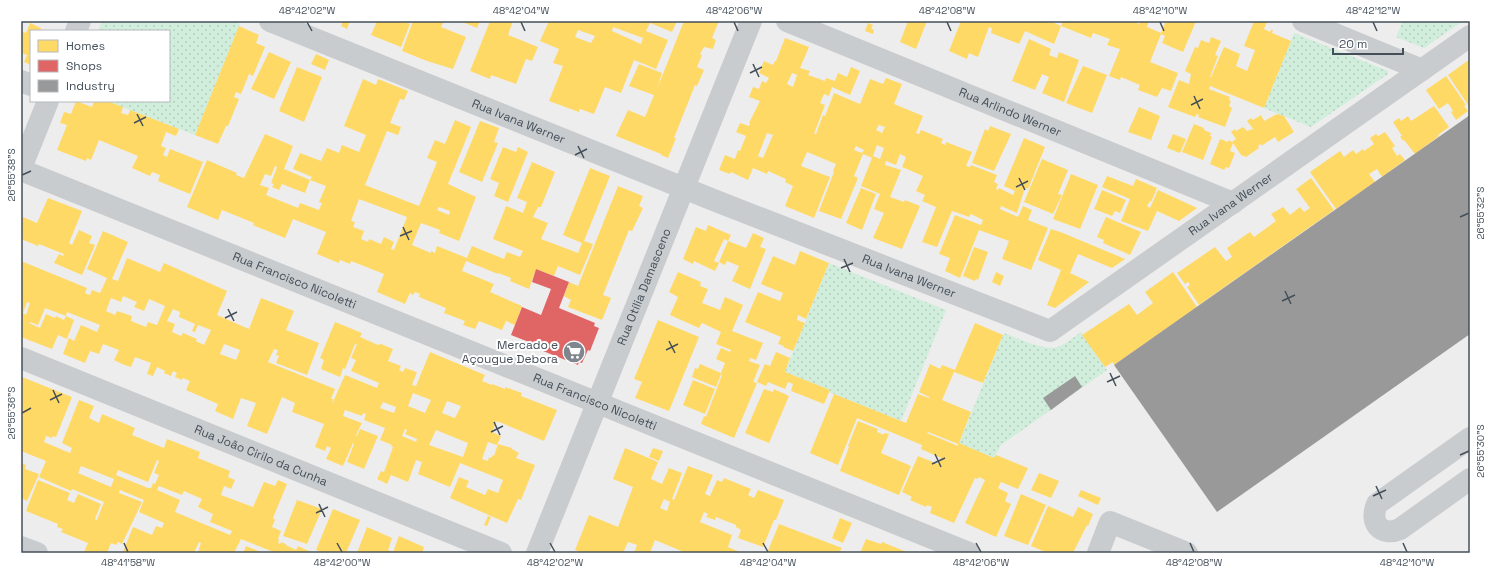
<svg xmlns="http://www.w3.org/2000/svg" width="1491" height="574" viewBox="0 0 1491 574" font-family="'Space Grotesk',sans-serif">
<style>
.grass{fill:url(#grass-dots)}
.homes{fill:#ffd966;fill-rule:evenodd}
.shops{fill:#e06666}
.industry{fill:#999}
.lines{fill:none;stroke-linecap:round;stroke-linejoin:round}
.minor{stroke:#c9ccce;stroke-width:22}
.ticks{fill:none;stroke:#444f5a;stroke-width:1.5}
.labels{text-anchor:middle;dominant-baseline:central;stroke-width:4;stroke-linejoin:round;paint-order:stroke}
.street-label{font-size:12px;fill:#444f5a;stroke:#fff}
.poi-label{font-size:12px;fill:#444f5a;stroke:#fff;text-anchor:end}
.neatline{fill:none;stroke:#444f5a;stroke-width:1.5}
.ticks-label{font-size:10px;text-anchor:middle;fill:#444f5a}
</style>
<defs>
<pattern id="grass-dots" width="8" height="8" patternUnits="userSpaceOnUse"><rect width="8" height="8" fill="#d0eedb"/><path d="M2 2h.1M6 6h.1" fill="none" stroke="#b4cebe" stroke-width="1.8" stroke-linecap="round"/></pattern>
</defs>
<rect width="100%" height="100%" fill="#eeeded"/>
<g class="grass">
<polygon points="102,21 233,21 240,24 195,135 107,101 169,101 169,31 98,31"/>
<polygon points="1403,21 1463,21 1424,48 1396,37"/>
<polygon points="1294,33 1388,71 1388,74 1311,127 1264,108"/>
<polygon points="829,263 946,310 901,421 829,392 830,390 785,372"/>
<path d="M1081,332L1107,370L1001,445L994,458L959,443L1004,333C1018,338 1046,353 1060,346C1067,343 1074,337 1081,332Z"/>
</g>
<g class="homes">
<polygon points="343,21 350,21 347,29 341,26"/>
<polygon points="377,21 403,21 410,24 401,47 371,35"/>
<polygon points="413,21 444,21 441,27 466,37 453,69 427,61 402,51"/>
<polygon points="460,21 480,21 477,28"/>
<polygon points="490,21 513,21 508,35 538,47 532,61 526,59 516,84 491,75 490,79 470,71"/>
<path d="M549,21H677L672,32L650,23L646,31L668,40L656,69L634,60L621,93L605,87L594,114L580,109L579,112L549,101L563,66L553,63L559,49L540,41ZM613,27L643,38L641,44L612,31ZM578,30L595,36L591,43L575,37Z"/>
<polygon points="684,21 719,21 712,38 716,40 713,49 704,47 700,54 702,55 697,67 704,70 697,86 695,85 674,138 676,138 668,158 661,155 661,154 616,136 628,110 645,117 654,95 629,86 639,64 662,73 657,89"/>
<polygon points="908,21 927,21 916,49 900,42"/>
<polygon points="961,21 1050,21 1061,26 1054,44 1025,31 1019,44 991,33 992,28 989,27 978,57 969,53 967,59 949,51"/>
<polygon points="1063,21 1133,21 1139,24 1141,21 1149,21 1147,27 1161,33 1166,21 1196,21 1183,52 1162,43 1165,36 1161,34 1150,62 1178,73 1171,91 1162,88 1157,97 1138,90 1140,85 1121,77 1120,80 1109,76 1120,49 1107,45 1110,39 1093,33 1091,38 1061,26"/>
<polygon points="1254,21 1263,21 1267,22 1264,29 1270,32 1271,30 1273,30 1272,33 1291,41 1264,108 1210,86 1209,89 1230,97 1229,100 1231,101 1229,106 1232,108 1225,127 1198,117 1199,115 1197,114 1195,117 1168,107 1179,80 1189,84 1191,74 1185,71 1195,47 1198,48 1201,40 1209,43 1211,37 1221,41 1215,55 1218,56 1210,77 1211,77 1224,47 1240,54 1236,66 1247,71 1255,50 1244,46"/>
<polygon points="30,23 41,28 40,31 31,31 31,51 29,56 31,57 31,65 24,62 27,55 21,53 21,31 26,33"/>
<polygon points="868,23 873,25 871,29 874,30 873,34 865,31"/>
<polygon points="239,26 259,35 256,43 265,47 253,76 249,74 241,94 236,92 234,97 239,99 228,126 226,126 218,144 195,135"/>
<path d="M785,38L809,47L800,68L810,71L808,75L825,81L826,78L835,81L838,73L847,77L851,67L860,71L850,95L832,87L829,96L824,94L820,103L825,105L814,134H816L823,115L825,116L834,93L860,104L870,79L883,84L886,78L902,84L894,104L923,116L916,133L919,134L921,130L943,139L941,143L945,145L946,142L972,152L966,166L970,167L971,165L997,175L994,182L998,184L996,189L998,190L999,188L1013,195L1015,191L1004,186L1024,138L1045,147L1028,189L1025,188L1017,213L1001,206L1000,209L1018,217L1023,206L1032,210L1028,220L1048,228L1031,270L1002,259L1009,241L979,230L960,278L945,271L950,258L939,254L955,215L981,225L983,220L971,214L969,217L952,211L937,247L922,242L936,207L922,201L925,195L916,191L923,176L902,167L906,157L900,154L896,165L886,161L885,165L901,170L890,197L904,202L905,200L920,206L902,249L873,238L884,213L874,209L880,194L861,186L872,158L863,154L854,176L858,178L841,219L819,211L834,172L833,171L836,164L807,152L801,166L830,177L814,218L785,206L793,186L785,182L786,179L768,171L767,174L753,168L748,180L731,172L730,174L719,170L725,155L735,159L738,150L740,151L746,136L736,132L740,123L749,126L750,124L749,123L760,101L749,97L753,87L759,89L762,81L766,83L769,78L759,73L764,61L773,65L775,61H776ZM792,73L797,75L793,87L787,84ZM879,125L885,127L882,133L876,130ZM767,133L773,135L763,158L758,156ZM877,145L884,148L880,159L873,156ZM856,146L864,150L862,153L854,150Z"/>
<polygon points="1029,39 1051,49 1049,55 1057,58 1059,52 1079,60 1064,102 1042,93 1049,77 1042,74 1035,90 1012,81"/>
<polygon points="269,52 291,62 274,99 251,89"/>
<polygon points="316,54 329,60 325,70 311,64"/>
<polygon points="1470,59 1470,108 1448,75"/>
<polygon points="1083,66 1107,75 1092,113 1066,103"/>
<polygon points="297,67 322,77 304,122 279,111"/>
<polygon points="1446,76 1466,105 1464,106 1468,111 1456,120 1451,112 1453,111 1448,103 1439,109 1426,90"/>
<path d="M363,79L376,85L378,79L408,91L404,100L400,99L390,123L401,127L398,135L387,131L365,185L419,206L437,162L427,158L435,140L445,144L455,120L471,127L448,184L476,197L459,241L439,233L440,230L421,223L412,245L431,253V251L435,253L437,246L467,258L472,246L504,259L507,252L520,257L523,251L493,239L506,206L523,213L527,202L517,198L532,162L555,172L541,207H538L533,217L548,223L541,239L578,253L582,243L563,235L590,168L610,176L584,241L593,244L580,275L558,266L554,276L536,269L529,289L510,281L511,278L498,273V274L466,261L462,271L494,284L490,292L522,306L515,325L506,321L502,330L479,321L475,329L463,325L465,321L444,313L446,308L419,297L420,294L415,292L413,295L410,293L405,304L377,292L384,274L351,261L350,264L340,260L339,263L317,254L326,232L293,219L285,238L253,225L254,223L222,210L218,220L187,207L207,160L237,173L236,175L244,178L265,134L293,146L284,169L310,180L312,177L293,169L300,153L321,161L327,148L339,153L342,145L359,152L366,135L344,126ZM275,166L277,167L271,183L274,184L272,187L279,190L282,184L305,193L310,180L326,186L319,202L322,203L319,210L300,203L298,208L266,195L269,188L260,185L265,174L271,176ZM359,199L407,217L394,250L391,249L394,242L384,237L381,244L369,239L368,242L361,239L364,231L353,227L355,222L351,221ZM439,207L450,211L449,215L437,210Z"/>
<polygon points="76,101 92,107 94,101 107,101 123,107 121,113 128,115 130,110 179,129 176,136 166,132 161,146 166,148 163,155 167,157 170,149 203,162 190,194 158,181 160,175 152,172 150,176 132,168 138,156 99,140 91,160 87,158 86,161 57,150 67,125 60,123 64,112 71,114"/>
<polygon points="1434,106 1449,127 1438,135 1439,136 1415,154 1404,140 1403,141 1400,136 1402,136 1393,122 1399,118 1401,121 1408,116 1411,121"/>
<polygon points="1139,107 1160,116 1151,140 1128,132"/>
<polygon points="1277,114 1284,116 1294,132 1278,142 1275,137 1261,146 1261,144 1258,146 1259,148 1246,157 1241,155 1233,143 1230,151 1235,153 1229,168 1226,167 1224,170 1210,164 1220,139 1228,142 1229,140 1232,142 1236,139 1231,132 1235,129 1236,131 1243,127 1247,131 1253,129 1247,121 1251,118 1253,120 1261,115 1264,121"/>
<polygon points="480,121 499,128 494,142 498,143 482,182 459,172"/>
<polygon points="1194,124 1204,128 1204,130 1211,133 1210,136 1212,137 1203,160 1182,152"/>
<polygon points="990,126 1011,134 994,171 972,163 985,129 988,131"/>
<polygon points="1385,132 1395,146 1392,148 1397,156 1400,154 1405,160 1382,177 1377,169 1369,174 1375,182 1336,209 1310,172 1340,151 1344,157 1353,150 1356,154 1363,149 1364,151 1374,144 1370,138 1376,134 1378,136"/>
<polygon points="1173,134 1186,139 1180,153 1167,148"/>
<polygon points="503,147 516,152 518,147 528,152 508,202 494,196 499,183 490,179"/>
<polygon points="1042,159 1068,170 1058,194 1062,195 1053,214 1024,202"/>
<polygon points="1071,174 1098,185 1080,229 1053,219"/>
<polygon points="1107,176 1133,186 1136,179 1157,188 1151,202 1150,201 1147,206 1150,208 1158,190 1197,208 1179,221 1157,211 1148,231 1121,221 1130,199 1102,187"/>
<polygon points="1311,178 1334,210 1199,305 1187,287 1190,285 1188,282 1185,284 1177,273 1215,247 1226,261 1232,257 1227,248 1250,232 1254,237 1276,221 1271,214 1283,207 1290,215 1300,207 1304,212 1310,208 1296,189"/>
<polygon points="618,186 643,196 639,206 643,208 632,231 629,230 603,295 611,298 602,320 568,307 571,300 564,296 569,282 578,286"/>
<polygon points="861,188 876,194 862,230 846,223"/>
<polygon points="1102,190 1126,200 1120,213 1115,211 1112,216 1094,209"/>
<polygon points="48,198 82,211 69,243 72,245 79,230 92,236 89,243 95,245 82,275 54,263 59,254 63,256 64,254 39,244 38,246 21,239 21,222 23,217 37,223"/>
<polygon points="1106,217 1141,232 1130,255 1103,243 1104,240 1097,237"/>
<polygon points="708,225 731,235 728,241 724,239 714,261 719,263 715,271 694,261 693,264 683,259 696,227 706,231"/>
<polygon points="1051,229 1063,233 1125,259 1112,268 1078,254 1070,273 1089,282 1055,308 1047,305 1061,270 1038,260"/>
<path d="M103,231L128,242L112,279L118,281L127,258L160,272L164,263L227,291L217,315L249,329L261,298L294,311L286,330L319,343L307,375L276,363L279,356L276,355L278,350L274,349L268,362L335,389L331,399H333L332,404L345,375L377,388L379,383L351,371L356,360L351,358L357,344H355L345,369L343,368L340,377L321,369L324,360L320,358L335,322L362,333L360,337L378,345L381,344L393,349L388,361L401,366L399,370L403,372L405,368L417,372L412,385L416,386L430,352L485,375L482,381L492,385V384L505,389V387L522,393L521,396L557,410L544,441L497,421L492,432L501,436L497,445L488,442L482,459L488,461L489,457L491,458L493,455L494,456L498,444L512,448V449L519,453L516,458L535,465L521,500L518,499L507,523L450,498L459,477L469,481L466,487L485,495L488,489L498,493L503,480L460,463L450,487L418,474L422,462L416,460L408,482L391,475L387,484L377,479L381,471L384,472L393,447L391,446L392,445L380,440L385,428L364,420L366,414L363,413L362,416L345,410L343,416L362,423L356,435L357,436L360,429L378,436L364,469L347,462L354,444L353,443L343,466L326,459L331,448L327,446L325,451L315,447L324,424L292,412L295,403L282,397L267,434L247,426L256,403L241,398L233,419L215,411L218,404L186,390L190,381L183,378L182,380L175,377L177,373L173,371L171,376L164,373L165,371L157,367L153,376L147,374L151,363L135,357L131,367L122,364L114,360L119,350L103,344L99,354L90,351L85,363L63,354L69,338L74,341L81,325L97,332L100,325L67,312L66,316L45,308L38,325L30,322L29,323L40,328L46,314L55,318L56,316L64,320L66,316L74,320L67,339L58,335L52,349L21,337V261L87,288L85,293L90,295L92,290L100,293L107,278L87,269ZM123,296L137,302L134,307L144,311L149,299L165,306L157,325L148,322L146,327L131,321L132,316L117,311L115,315L106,311L111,298L121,302ZM27,302L30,303L26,315L23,313ZM173,309L180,312L179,317L195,324L192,331L195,332L198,325L211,330L204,345L196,341L197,339L183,333L181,336L172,332L175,324L167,321ZM224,344L240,350L236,360L220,354ZM413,393L431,400L425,413L408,406ZM447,401L461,406L455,418L442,413ZM383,402L396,407L394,413L380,408ZM405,429L407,430L405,434L417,439L416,442L402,436ZM436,430L468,443L463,457L429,445Z"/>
<polygon points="753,233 764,238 760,247 766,249 750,289 732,281 739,266 727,261 725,265 719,262 728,241 746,248"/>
<polygon points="974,247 988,252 978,280 976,279 975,281 963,276"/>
<polygon points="800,251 829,263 806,319 798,315 797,320 805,323 793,351 783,347 784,346 778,344 781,337 745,322 758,292 780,301 783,293 761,284 773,256 795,265"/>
<polygon points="678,272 701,282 700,286 708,289 702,303 720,310 725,297 743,305 732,331 763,343 756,360 750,358 749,361 760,365 753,382 757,383 734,438 701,424 704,416 706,417 722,375 721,374 716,387 692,377 695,368 698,369 700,364 721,373 725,363 716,359 721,348 730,352 731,350 716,344 721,332 702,323 699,328 670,315 678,297 669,292"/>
<polygon points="996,272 1004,276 1000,286 992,282"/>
<polygon points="1173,272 1197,307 1114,365 1113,362 1105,367 1082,335 1129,304 1137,315 1153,303 1145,292"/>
<polygon points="658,320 699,337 669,411 635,398 642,382 634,379"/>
<path d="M975,323L1003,335L983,383L954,372L942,400L971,412L959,443L994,458L996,455L1028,468L1018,489L1001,482L998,488L1008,493L1005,501L1011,504L996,537L965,523L985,480L979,477L978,479L975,478L954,523L930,513L932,507L927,505L926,507L910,500L912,497L902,492L918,456L938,464L941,458L921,449L922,445L857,418L838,465L810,453L834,394L906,423L918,394L929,398V397L919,392L930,364L940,369L942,365L955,370ZM928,432L958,444V446L927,433Z"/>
<polygon points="776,352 790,358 785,372 830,390 824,404 791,391 793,384 788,382 785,389 768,382 766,386 757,382 765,364 770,366"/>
<path d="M22,377L72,397L56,437L53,436L52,438L46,436L44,442L70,453L72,448L62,443L79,400L94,406L89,418L99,423L102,414L135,428L132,435L164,448L167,439L200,452L198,458L230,471L228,477L235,480L231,489L224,486L221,495L253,507L264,482L275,486L278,480L287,484L273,518L275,520L272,527L281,531L278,539L279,540L278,543L280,544L281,542L286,544V545L296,550L298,546L313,553H276L241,539L234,553H200L198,552L201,543L199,542L194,553H124L123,552L133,527L152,535L156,526L162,528L164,523L139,512L144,500L120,490L119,493L142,502L122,544L118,542L116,545L111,543L107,553H88L84,552L88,543L61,532L63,529L57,527L58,524L26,511L38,480L70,493L67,500L74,503L78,494L101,504L95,519L97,520L104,502L72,489L71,491L39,477L46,461L21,451ZM157,460L159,461L154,473L159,475L155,484L153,483L151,488H148L116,475L118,470L148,482ZM81,466L114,479L111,487L78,473ZM159,486L182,495L184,491L202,499L198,507L213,514L210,522L232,531L230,535L175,512L180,500L157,490Z"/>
<polygon points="693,380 715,389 705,414 683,405"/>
<polygon points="764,389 773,392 774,389 789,396 769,443 745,433"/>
<polygon points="858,421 878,429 877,432 884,435 884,433 889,434 881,453 911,466 899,495 840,471 849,447 848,446"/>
<path d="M625,448L658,462L651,479L662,484L669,468L682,473L672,499L674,500L688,466L713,475L705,494L710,496L717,480L722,482L724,478L751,489L748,495L754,498L758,490L784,500L776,520H774L763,547L738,538L741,530L736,527V525L716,517L715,520L706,517L708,514L704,512L700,522L732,535L728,547L742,553H686L655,540L650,553H634L637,545L628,542L623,553H583L575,550L589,515L618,527L633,487L613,479ZM664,499L670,502L667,511L660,508Z"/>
<polygon points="653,448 663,451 659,461 649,457"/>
<polygon points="21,463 26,465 25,469 39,474 27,501 21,498"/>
<polygon points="1039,473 1059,481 1051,498 1031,490"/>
<polygon points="1081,490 1101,498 1098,505 1078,496"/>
<polygon points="1021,494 1046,505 1028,545 1004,536"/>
<polygon points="297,500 322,509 307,544 283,536"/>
<polygon points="1048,506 1073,517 1078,507 1093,514 1088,526 1087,525 1073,553 1048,553 1031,546"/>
<polygon points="333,509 360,520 346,553 324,553 316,550"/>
<polygon points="488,516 491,517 487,526 484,525"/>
<polygon points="840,518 852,523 843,543 832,538"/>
<polygon points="779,524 842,548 840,551 845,553 767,553"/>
<polygon points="367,527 392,538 388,550 393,552 399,536 424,547 422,553 357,553"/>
<polygon points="866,539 881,544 882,542 909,553 860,553"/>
<polygon points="246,546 263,553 243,553"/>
</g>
<polygon class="shops" points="536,269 569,282 559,308 595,323 594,326 599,328 590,351 588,350 582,363 579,362 578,365 543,351 544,348 511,335 522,307 541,315 551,289 532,282"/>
<g class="industry">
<polygon points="1470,115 1470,334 1217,512 1114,365"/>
<polygon points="1075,376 1082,387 1051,410 1043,398"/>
</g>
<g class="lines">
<g class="minor">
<path id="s1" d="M270,21L716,201L1050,331L1470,36"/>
<path id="s2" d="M787,21L1233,203"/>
<polyline points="1303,21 1422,70"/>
<polyline points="76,31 80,21"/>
<polyline points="21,81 31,85"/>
<polyline points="21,168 48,101"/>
<path id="s3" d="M21,170L969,553"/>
<path id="s4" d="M21,358L501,553"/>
<path d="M1470,438L1377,504C1369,523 1381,537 1400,529L1470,479"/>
<polyline points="21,547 37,553"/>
<path id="s5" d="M537,553L751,21"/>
<polyline points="1098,553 1110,522 1187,553"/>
</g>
</g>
<path class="ticks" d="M307,22L312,31M521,22L525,31M734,22L738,31M947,22L951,31M1160,22L1164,31M1373,22L1377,31M753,64L759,77M750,73L762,67M1194,96L1200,109M1191,105L1203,99M137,114L143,126M134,123L146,117M578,146L584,158M575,155L587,149M22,175L31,171M1019,178L1025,190M1016,187L1028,181M1460,217L1469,213M403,227L409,240M400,236L412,231M844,259L850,272M841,268L853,263M1285,291L1291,304M1282,301L1295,295M228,309L234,321M225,318L237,312M669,341L675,353M666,350L678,344M1110,373L1116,386M1107,382L1120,376M53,390L59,403M50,400L62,394M22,413L31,408M494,422L500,435M491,432L503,426M935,454L941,467M1460,455L1469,451M932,464L945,458M1376,486L1382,499M1373,496L1386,490M319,504L325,517M316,513L328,507M124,543L128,552M337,543L342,552M550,543L555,552M763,543L768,552M976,543L981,552M1190,543L1194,552M1403,543L1407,552"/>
<defs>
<g id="supermarket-disc" transform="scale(1.15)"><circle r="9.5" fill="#80868d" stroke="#fff"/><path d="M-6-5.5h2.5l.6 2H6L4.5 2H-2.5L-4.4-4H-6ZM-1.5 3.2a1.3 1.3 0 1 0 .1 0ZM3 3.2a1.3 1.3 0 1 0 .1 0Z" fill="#fff"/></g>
</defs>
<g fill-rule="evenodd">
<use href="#supermarket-disc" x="574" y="352"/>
</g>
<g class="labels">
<g class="street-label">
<text stroke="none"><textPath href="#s2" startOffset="241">Rua Arlindo Werner</textPath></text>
<text stroke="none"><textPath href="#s1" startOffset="268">Rua Ivana Werner</textPath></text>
<text stroke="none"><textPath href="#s1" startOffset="1060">Rua Ivana Werner</textPath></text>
<text stroke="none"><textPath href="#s1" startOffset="688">Rua Ivana Werner</textPath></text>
<text stroke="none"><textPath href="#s3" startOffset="295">Rua Francisco Nicoletti</textPath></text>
<text stroke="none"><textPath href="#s5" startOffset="287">Rua Otília Damasceno</textPath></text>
<text stroke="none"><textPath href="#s3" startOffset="619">Rua Francisco Nicoletti</textPath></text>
<text stroke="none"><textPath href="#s4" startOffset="259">Rua João Cirilo da Cunha</textPath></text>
</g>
<g class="poi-label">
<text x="558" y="345">Mercado e<tspan x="558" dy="14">Açougue Debora</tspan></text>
</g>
</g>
<rect width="1491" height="574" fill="none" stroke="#ffffff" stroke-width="44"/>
<rect x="30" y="30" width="140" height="72" fill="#ffffff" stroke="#b4b9bd"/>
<rect x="38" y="40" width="20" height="12" fill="#ffd966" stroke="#b4b9bd"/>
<text x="66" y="50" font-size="12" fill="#444f5a">Homes</text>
<rect x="38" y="60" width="20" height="12" fill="#e06666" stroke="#b4b9bd"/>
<text x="66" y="70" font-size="12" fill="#444f5a">Shops</text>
<rect x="38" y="80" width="20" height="12" fill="#999999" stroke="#b4b9bd"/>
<text x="66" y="90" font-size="12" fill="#444f5a">Industry</text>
<path d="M1333 48v6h70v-6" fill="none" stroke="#444f5a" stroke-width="2"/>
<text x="1339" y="48" font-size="12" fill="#444f5a" stroke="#ffffff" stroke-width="3" paint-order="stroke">20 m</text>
<rect x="22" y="22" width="1447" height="530" class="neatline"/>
<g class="ticks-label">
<text x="307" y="14">48°42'02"W</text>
<text x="521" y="14">48°42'04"W</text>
<text x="734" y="14">48°42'06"W</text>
<text x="947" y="14">48°42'08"W</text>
<text x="1160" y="14">48°42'10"W</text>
<text x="1373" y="14">48°42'12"W</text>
<text transform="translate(11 175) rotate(-90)" y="4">26°55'38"S</text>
<text transform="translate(1480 213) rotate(-90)" y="4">26°55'32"S</text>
<text transform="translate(11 413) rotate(-90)" y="4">26°55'36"S</text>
<text transform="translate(1480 451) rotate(-90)" y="4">26°55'30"S</text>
<text x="128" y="566">48°41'58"W</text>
<text x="342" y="566">48°42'00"W</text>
<text x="555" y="566">48°42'02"W</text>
<text x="768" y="566">48°42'04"W</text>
<text x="981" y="566">48°42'06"W</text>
<text x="1194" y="566">48°42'08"W</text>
<text x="1407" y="566">48°42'10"W</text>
</g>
</svg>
